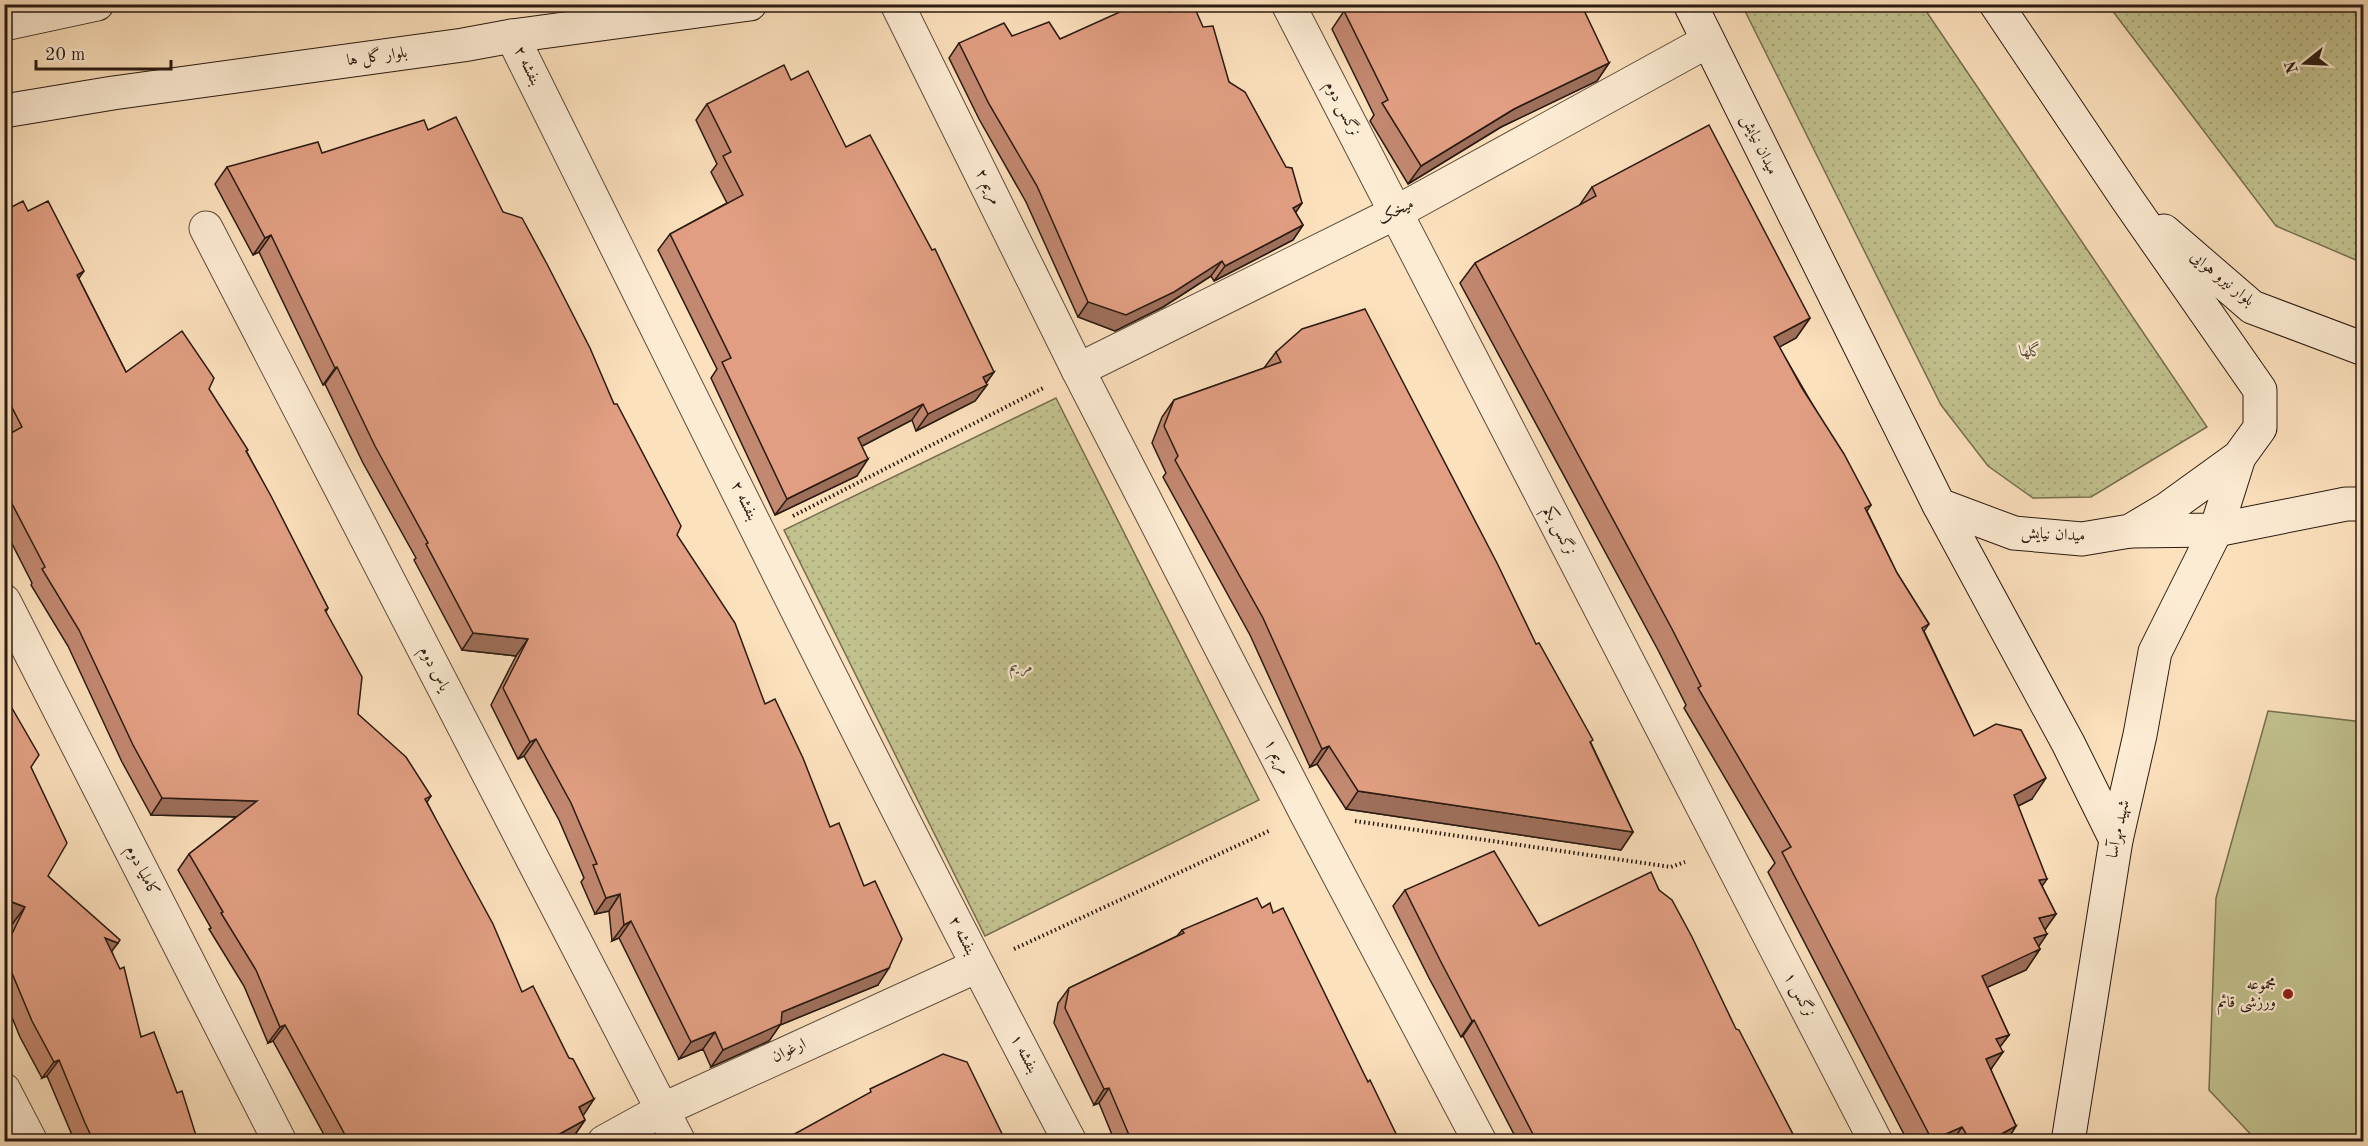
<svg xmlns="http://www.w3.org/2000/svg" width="2368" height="1146" viewBox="0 0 2368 1146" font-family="'Old Standard TT',Amiri,serif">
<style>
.park{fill:url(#park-dots);stroke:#766e50;stroke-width:1.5}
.pitch{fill:#c2c28f;stroke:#766e50;stroke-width:1.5}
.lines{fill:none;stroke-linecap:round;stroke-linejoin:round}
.minor-casing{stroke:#5e4c3c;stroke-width:35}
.secondary-casing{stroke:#2a1a11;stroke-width:35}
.path{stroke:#2a1a11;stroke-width:4;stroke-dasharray:1.5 3;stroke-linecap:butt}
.minor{stroke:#fdecd4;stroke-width:33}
.secondary{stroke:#fdecd4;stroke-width:33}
.wall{fill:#c28870;stroke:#2a1a11;stroke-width:1.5}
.shaded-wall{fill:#9e6f5b;stroke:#2a1a11;stroke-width:1.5}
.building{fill:#e19e82;stroke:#2a1a11;stroke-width:1.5}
.poi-dot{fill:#8f2418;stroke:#fdecd4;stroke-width:2}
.labels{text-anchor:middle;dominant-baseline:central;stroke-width:4.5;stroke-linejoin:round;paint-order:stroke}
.street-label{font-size:16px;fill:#2a1a11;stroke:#fdecd4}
.park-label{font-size:16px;font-style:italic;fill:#584c37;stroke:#fdecd4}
.poi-label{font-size:16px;fill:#2a1a11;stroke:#fdecd4;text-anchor:end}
</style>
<defs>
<pattern id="park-dots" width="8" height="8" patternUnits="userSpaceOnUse" patternTransform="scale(1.5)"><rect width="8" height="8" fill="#c2c28f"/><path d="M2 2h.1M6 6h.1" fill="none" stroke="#a7a67a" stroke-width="1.8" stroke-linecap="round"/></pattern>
</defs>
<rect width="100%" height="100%" fill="#fce1bd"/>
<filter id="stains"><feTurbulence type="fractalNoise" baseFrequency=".00333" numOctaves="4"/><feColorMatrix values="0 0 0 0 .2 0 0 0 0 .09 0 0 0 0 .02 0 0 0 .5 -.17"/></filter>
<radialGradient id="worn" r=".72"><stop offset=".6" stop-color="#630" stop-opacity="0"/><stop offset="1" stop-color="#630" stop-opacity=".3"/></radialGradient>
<g class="park">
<polygon points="1742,5 1922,5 2207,427 2091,497 2033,498 1988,466 1941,405"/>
<polygon points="2108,5 2363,5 2363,263 2276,226"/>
<polygon points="1056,398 1259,800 985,936 784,530"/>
</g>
<polygon class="pitch" points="2268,711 2363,722 2363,1141 2257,1141 2209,1090 2216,898"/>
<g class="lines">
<g class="minor-casing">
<g id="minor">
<polyline points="897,4 1078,370 1306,813 1480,1142"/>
<polyline points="1288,4 1876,1142"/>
<path d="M512,36C696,406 877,777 1070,1142"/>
<polyline points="206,228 679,1142"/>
<polyline points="1078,370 1395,213 1708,41"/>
<polyline points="4,601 280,1142"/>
<polyline points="4,1090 31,1142"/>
<polyline points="604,1142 662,1110 977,966"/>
</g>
</g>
<g class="secondary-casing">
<g id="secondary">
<polyline points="1690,4 1939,505 2014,533 2082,539 2130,531 2167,509 2239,457 2260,428 2260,390 2127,199 1996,4"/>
<polyline points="4,24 97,4"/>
<polyline points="4,111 113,93 463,45 512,36 750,4"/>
<polyline points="2164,231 2252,307 2364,349"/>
<polyline points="1939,505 2068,743 2116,840"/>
<polyline points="2131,531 2216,530 2346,504 2364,504"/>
<polyline points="2068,1142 2116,840 2140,735 2155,652 2216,530 2239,457"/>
</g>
</g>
<g class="path">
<polyline points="793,516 1043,388"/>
<polyline points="1355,821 1671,867 1685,862"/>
<polyline points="1014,949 1271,830"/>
</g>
<use href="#minor" class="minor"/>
<use href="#secondary" class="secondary"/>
</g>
<g class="wall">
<polygon points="1344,11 1609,63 1597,81 1501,127 1408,184 1370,121 1374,115 1332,29"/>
<polygon points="1136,12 1170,12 1229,82 1302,203 1295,212 1303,225 1293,240 1214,281 1211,276 1163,307 1115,331 1078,317 1026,202 979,119 949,58 959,43 1012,36 1060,39"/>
<polygon points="791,80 846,147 994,372 986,383 987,385 975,401 916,431 912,420 862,446 857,476 775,515 711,378 717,369 658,250 670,234 727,203 711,172 717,164 696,120 707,104"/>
<polygon points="428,130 503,212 614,404 677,535 765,704 878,985 780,1025 769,1041 711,1067 703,1049 679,1059 619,938 612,941 609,911 595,914 581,882 584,878 559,820 524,756 518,759 491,705 516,656 462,650 414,560 416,558 363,463 325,384 323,385 259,252 253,255 215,184 227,167 322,153"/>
<polygon points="1592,187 1810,318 1796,338 1779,347 1871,505 1867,511 1897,573 1929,624 1924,631 1974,736 2032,799 2018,806 2042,886 2056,914 2044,930 2038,946 2040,949 2026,970 1987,987 2009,1035 2000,1046 1991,1070 2016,1126 2006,1142 1908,1142 1768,872 1775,863 1684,708 1686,705 1658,650 1460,283 1475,263 1579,206"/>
<polygon points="4,211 28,211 79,279 126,372 209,389 247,452 328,608 326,612 358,714 431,796 427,802 585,1120 574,1136 564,1142 328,1142 273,1041 268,1043 244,986 209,929 211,928 178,870 189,854 236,817 151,815 122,762 68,646 31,585 32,583 4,528 4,437 7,436 4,432"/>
<polygon points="1276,352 1536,644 1591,743 1633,832 1621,850 1346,809 1317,764 1310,767 1250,635 1163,477 1166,473 1152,443 1162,417 1174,400 1264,368"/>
<polygon points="5,696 31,767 48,876 112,952 141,1037 177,1093 198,1142 75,1142 47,1076 42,1078 20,1037 4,998 4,942 13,923 4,920"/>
<polygon points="1405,890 1539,926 1659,890 1797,1142 1518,1142 1463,1036 1461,1037 1429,978 1393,906"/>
<polygon points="1262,908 1273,913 1368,1082 1400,1142 1115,1142 1099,1103 1094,1105 1054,1023 1058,1003 1069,988 1177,936 1182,930"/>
</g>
<g class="shaded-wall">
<polygon points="1609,63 1597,81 1501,127 1408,184 1421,166 1514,109"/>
<polygon points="1302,203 1292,218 1293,208"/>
<polygon points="1303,225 1293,240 1214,281 1225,266"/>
<polygon points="271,235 259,252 253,255 265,238"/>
<polygon points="1222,261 1211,276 1163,307 1115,331 1078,317 1088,302"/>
<polygon points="84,271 72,288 77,275"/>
<polygon points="1810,318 1796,338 1759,358 1774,337"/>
<polygon points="337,367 325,384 323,385 335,368"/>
<polygon points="994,372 984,386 987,385 975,401 916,431 928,414 983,377"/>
<polygon points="923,404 912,420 847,454 858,438"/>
<polygon points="868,459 857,476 775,515 787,499"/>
<polygon points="473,633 528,639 516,656 462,650"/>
<polygon points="536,739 524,756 518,759 530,742"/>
<polygon points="1329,746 1317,764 1310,767 1322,749"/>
<polygon points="2046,778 2032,799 2000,815 2014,795"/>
<polygon points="1358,791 1633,832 1621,850 1346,809"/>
<polygon points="162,798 257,801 246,817 151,815"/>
<polygon points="2047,879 2033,899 2039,880"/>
<polygon points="620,894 609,911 595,914 606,898"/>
<polygon points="4,899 25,907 13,923 4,920"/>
<polygon points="2056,914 2042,934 2039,918"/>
<polygon points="631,921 619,938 612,941 624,925"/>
<polygon points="2047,934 2035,952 2040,949 2026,970 1968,996 1982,976 2034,938"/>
<polygon points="105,938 118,943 106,959"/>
<polygon points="889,968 878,985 780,1025 769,1041 711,1067 723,1050 782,1012"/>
<polygon points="1474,1020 1463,1036 1461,1037 1472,1021"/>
<polygon points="285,1025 273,1041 268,1043 280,1027"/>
<polygon points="715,1032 703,1049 679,1059 691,1042"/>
<polygon points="2009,1035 1994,1055 1996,1039"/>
<polygon points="2003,1052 1989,1072 1986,1059"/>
<polygon points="59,1060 47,1076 42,1078 54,1062"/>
<polygon points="1109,1088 1099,1103 1094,1105 1104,1089"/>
<polygon points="594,1099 583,1116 579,1107"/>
<polygon points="585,1120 574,1136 564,1142 545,1142"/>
<polygon points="2016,1126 2006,1142 1987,1142"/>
<polygon points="1962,1127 1952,1142 1931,1142 1932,1140"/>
</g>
<g class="building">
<polygon points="1153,4 1167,4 1170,12 1187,4 1193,4 1203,27 1213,26 1229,82 1245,92 1286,167 1292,168 1302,203 1293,208 1303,225 1225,266 1222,261 1174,292 1126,315 1088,302 1037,186 989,104 959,43 1004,23 1012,36 1049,22 1060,39 1133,6 1136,12"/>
<polygon points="1357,4 1581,4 1609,63 1514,109 1421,166 1382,103 1388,100 1344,11"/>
<polygon points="784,65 791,80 808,71 846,147 870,135 932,250 935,249 994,372 983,377 987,385 928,414 923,404 858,438 868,459 787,499 722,362 731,358 670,234 743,195 723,156 731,152 707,104"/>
<polygon points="456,117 503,212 522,218 547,264 590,348 614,404 617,404 681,526 677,535 735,623 765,704 775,699 803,758 830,827 839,823 864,886 875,881 902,939 889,968 782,1012 781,1024 723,1050 715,1032 691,1042 631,921 624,925 620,894 606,898 593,865 597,864 571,803 536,739 530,742 503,688 528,639 473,633 426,544 428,543 375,446 337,367 335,368 271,235 265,238 227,167 318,142 322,153 424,120 428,130"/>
<polygon points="1709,125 1810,318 1774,337 1802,388 1844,454 1871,505 1865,508 1897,573 1929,624 1922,628 1974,736 1996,724 2021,730 2046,778 2014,795 2047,879 2039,880 2056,914 2039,918 2047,934 2034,938 2040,949 1982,976 2009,1035 1996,1039 2003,1052 1986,1059 2016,1126 1987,1142 1971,1142 1962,1127 1932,1140 1782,852 1791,847 1698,688 1701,686 1672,629 1475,263 1596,196 1592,187"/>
<polygon points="23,201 28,211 48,201 84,271 77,275 126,372 182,331 214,378 209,389 248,450 246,451 271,496 328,608 325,610 362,677 358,714 406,757 431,796 425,799 493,924 522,992 533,986 569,1058 573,1059 594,1099 579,1107 585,1120 545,1142 537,1142 536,1140 534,1142 349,1142 285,1025 280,1027 256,970 221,913 223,912 189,854 257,801 162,798 133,745 79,630 42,569 45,567 9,498 6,499 4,494 4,437 22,427 4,392 4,211"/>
<polygon points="1365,309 1497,563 1536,644 1539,643 1593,740 1590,742 1633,832 1358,791 1329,746 1322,749 1263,618 1175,460 1178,456 1164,426 1174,400 1281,362 1276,352 1302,329"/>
<polygon points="5,696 39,755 31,767 67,843 48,876 120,940 118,943 105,938 120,969 124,967 141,1037 154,1032 177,1093 182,1091 198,1142 94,1142 85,1123 59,1060 54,1062 32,1021 4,954 4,950 25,907 4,899"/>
<polygon points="1494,851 1539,926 1651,872 1659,890 1672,900 1692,937 1736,1029 1739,1030 1797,1142 1537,1142 1474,1020 1472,1021 1441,962 1405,890"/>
<polygon points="1257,898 1262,908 1270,903 1273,913 1283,908 1368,1082 1370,1080 1400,1142 1132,1142 1109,1088 1104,1089 1065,1008 1069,988 1184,933 1182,930"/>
<polygon points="943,1054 967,1062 1006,1142 780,1142 871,1092 870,1089"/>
<polygon points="228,1135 231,1142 213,1142"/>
</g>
<circle class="poi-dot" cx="2288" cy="994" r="6"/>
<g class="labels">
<g class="street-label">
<text transform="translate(377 57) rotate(-8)">بلوار گل ها</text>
<text transform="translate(527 66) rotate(64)">بنفشه ۲</text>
<text transform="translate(1342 109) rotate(63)">نرگس دوم</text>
<text transform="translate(1759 145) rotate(64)">میدان نیایش</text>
<text transform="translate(988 187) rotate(64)">مریم ۲</text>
<text transform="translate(1396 212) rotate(-28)">میخک</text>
<text transform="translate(2222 279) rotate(39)">بلوار نیرو هوایی</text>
<text transform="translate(744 501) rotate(64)">بنفشه ۲</text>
<text transform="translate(1559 531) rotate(63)">نرگس یکم</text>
<text transform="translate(2053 535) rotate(3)">میدان نیایش</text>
<text transform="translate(434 669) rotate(63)">یاس دوم</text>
<text transform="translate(1277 757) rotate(63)">مریم ۱</text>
<text transform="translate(2119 829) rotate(-78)">شهید مهرآسا</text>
<text transform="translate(142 871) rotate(63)">کاملیا دوم</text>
<text transform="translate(962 936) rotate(63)">بنفشه ۲</text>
<text transform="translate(1799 995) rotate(62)">نرگس ۱</text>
<text transform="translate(789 1051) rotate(-25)">ارغوان</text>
<text transform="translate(1024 1054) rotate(62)">بنفشه ۱</text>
</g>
<g class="park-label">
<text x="2031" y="352">گلها</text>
<text x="1021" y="667">مریم</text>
</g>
<g class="poi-label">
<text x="2276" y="985">مجموعه<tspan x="2276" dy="18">ورزشی قائم</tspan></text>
</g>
</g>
<rect width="2368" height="1146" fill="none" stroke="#fce1bd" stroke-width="24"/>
<rect x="6" y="6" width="2356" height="1134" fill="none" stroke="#2a1a11" stroke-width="3"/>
<rect x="12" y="12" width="2344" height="1122" fill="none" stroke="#2a1a11" stroke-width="1.5"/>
<g transform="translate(2305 63) rotate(252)" stroke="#fdecd4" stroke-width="4.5" paint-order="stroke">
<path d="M0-4.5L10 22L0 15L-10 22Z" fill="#2a1a11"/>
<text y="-9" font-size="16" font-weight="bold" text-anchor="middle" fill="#2a1a11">N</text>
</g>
<path d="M36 60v9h135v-9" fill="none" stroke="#2a1a11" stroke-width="3"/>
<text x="45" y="60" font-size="18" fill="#2a1a11" stroke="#fdecd4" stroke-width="4.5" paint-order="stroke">20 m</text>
<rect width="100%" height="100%" filter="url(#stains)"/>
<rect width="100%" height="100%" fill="url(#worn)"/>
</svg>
